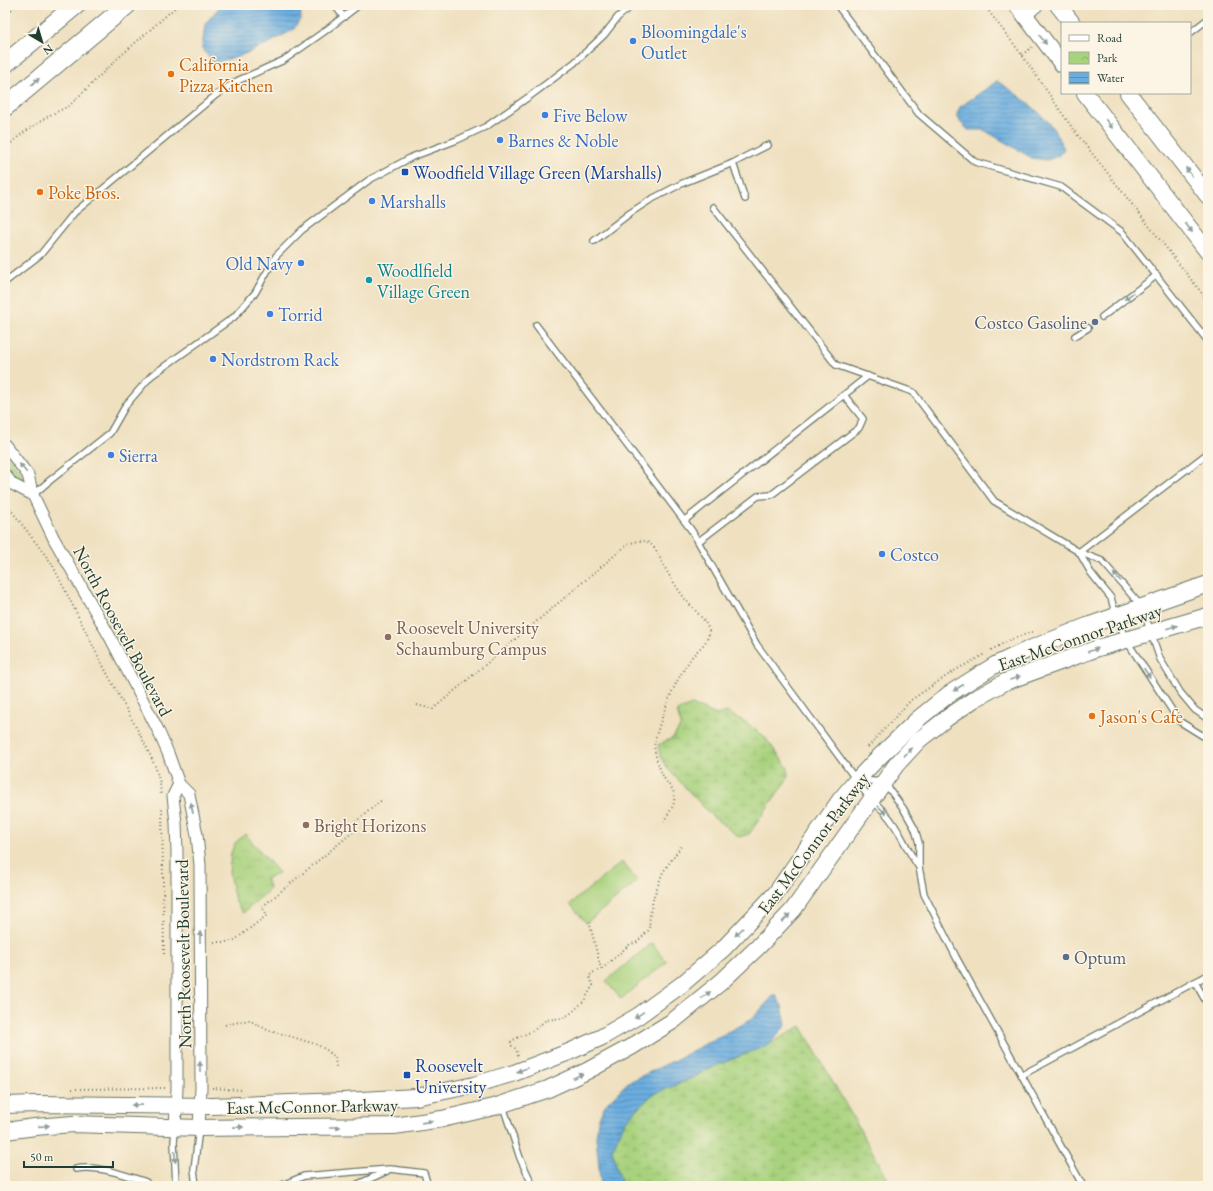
<svg xmlns="http://www.w3.org/2000/svg" width="1213" height="1191" viewBox="0 0 1213 1191" font-family="'EB Garamond',serif">
<style>
.grass{fill:url(#grass-dots);stroke:#648859}
.wetland{fill:url(#wetland-marsh);stroke:#648859}
.park{fill:url(#park-crowns);stroke:#648859}
.garden{fill:#a9d27e;stroke:#648859}
.water{fill:url(#water-rules);stroke:#45758a}
.lines{fill:none;stroke-linecap:round;stroke-linejoin:round}
.lane-casing{stroke:#687665;stroke-width:8}
.street-casing{stroke:#687665;stroke-width:13}
.secondary-casing{stroke:#687665;stroke-width:18}
.primary-casing{stroke:#687665;stroke-width:20}
.path{stroke:#687665;stroke-width:2;stroke-dasharray:1 3;stroke-linecap:butt}
.lane{stroke:#fff;stroke-width:5.5}
.street{stroke:#fff;stroke-width:11}
.secondary{stroke:#fff;stroke-width:16}
.primary{stroke:#fff;stroke-width:18}
.oneway{fill:#8f9e9a}
.shop-dot{fill:#3f7fe0;stroke:#fcf5e5;stroke-width:1.5}
.food-dot{fill:#e8710a;stroke:#fcf5e5;stroke-width:1.5}
.transit-dot{fill:#1a4fb4;stroke:#fcf5e5;stroke-width:1.5}
.culture-dot{fill:#0f9aa8;stroke:#fcf5e5;stroke-width:1.5}
.service-dot{fill:#5c6f8a;stroke:#fcf5e5;stroke-width:1.5}
.education-dot{fill:#8d6e63;stroke:#fcf5e5;stroke-width:1.5}
.labels{text-anchor:middle;dominant-baseline:central;stroke-width:3;stroke-linejoin:round;paint-order:stroke}
.shop-label{font-size:18px;fill:#366cbe;stroke:#fcf5e5;text-anchor:start}
.food-label{font-size:18px;fill:#c56008;stroke:#fcf5e5;text-anchor:start}
.transit-label{font-size:18px;fill:#164399;stroke:#fcf5e5;text-anchor:start}
.culture-label{font-size:18px;fill:#0d838f;stroke:#fcf5e5;text-anchor:start}
.service-label{font-size:18px;fill:#4e5e75;stroke:#fcf5e5;text-anchor:end}
.education-label{font-size:18px;fill:#785e54;stroke:#fcf5e5;text-anchor:start}
.street-label{font-size:18px;fill:#1f3d34;stroke:#fcf5e5}
</style>
<defs>
<pattern id="grass-dots" width="8" height="8" patternUnits="userSpaceOnUse"><rect width="8" height="8" fill="#a9d27e"/><path d="M2 2h.1M6 6h.1" fill="none" stroke="#91b56e" stroke-width="1.8" stroke-linecap="round"/></pattern>
<pattern id="wetland-marsh" width="20" height="14" patternUnits="userSpaceOnUse"><rect width="20" height="14" fill="#a9d27e"/><path d="M1 5h8M5 5V1M11 12h8M15 12V8" fill="none" stroke="#91b56e"/></pattern>
<pattern id="park-crowns" width="20" height="18" patternUnits="userSpaceOnUse"><rect width="20" height="18" fill="#a9d27e"/><path d="M2 6a3 3 0 1 1 6 0M12 15a3 3 0 1 1 6 0" fill="none" stroke="#91b56e"/></pattern>
<pattern id="water-rules" width="6" height="5" patternUnits="userSpaceOnUse"><rect width="6" height="5" fill="#6baddf"/><path d="M0 2.5h6" fill="none" stroke="#578eb6"/></pattern>
</defs>
<rect width="100%" height="100%" fill="#fcf5e5"/>
<filter id="ink" filterUnits="userSpaceOnUse"><feTurbulence type="fractalNoise" baseFrequency=".025" numOctaves="2"/><feDisplacementMap in="SourceGraphic" scale="8" xChannelSelector="R" yChannelSelector="G"/><feConvolveMatrix kernelMatrix="1 2 1 2 8 2 1 2 1" color-interpolation-filters="sRGB"/></filter>
<filter id="wash" filterUnits="userSpaceOnUse"><feTurbulence type="fractalNoise" baseFrequency=".012" numOctaves="4" result="noise"/><feDisplacementMap in="SourceGraphic" scale="16" xChannelSelector="R" yChannelSelector="G"/><feGaussianBlur stdDeviation="0.9" result="paint"/><feColorMatrix in="noise" values="0 0 0 0 0 0 0 0 0 0 0 0 0 0 0 0 0 1.4 0 .05"/><feComposite in="paint" operator="in"/></filter>
<g filter="url(#wash)">
<rect width="100%" height="100%" fill="#efe0c0"/>
<polygon class="grass" points="5,451 25,480 25,485 18,482 5,467"/>
<g class="wetland">
<polygon points="692,705 717,715 726,712 745,722 764,736 788,768 788,778 749,834 739,837 712,816 668,769 660,755 658,745 673,738 681,725 677,711"/>
<polygon points="801,1026 892,1186 622,1186 612,1150 625,1121 652,1095 694,1077 708,1069 770,1044"/>
</g>
<polygon class="park" points="245,834 279,873 266,879 270,889 243,913 235,901 229,873 231,853 235,843"/>
<g class="garden">
<polygon points="622,862 638,881 586,923 570,904"/>
<polygon points="652,943 667,962 621,999 606,981"/>
</g>
<g class="water">
<polygon points="221,5 300,5 301,18 293,30 263,46 240,56 213,63 202,48 205,24"/>
<path d="M997,81C1016,93 1041,111 1054,130C1059,135 1061,143 1064,149L1058,156L1047,160L1032,158L984,130H968L960,122L957,114L960,107Z"/>
<polygon points="775,994 782,1006 786,1025 770,1044 708,1069 694,1077 652,1095 625,1121 612,1150 622,1186 601,1186 596,1138 598,1120 605,1105 627,1083 673,1061 752,1019"/>
</g>
</g>
<g filter="url(#ink)">
<g class="lines">
<g class="lane-casing">
<g id="lane">
<polyline points="334,5 344,17"/>
<polyline points="837,5 919,114 975,162 1061,187 1122,232 1208,341"/>
<polyline points="1190,33 1208,19"/>
<polyline points="733,163 745,199"/>
<polyline points="713,207 836,365 913,392 994,501 1079,552 1102,561 1142,607 1160,659 1180,692 1195,710 1208,719"/>
<polyline points="594,241 630,213 650,200 683,183 733,163 768,145"/>
<polyline points="5,282 41,254 74,213 216,95 237,81 284,60 325,31 359,5"/>
<polyline points="1102,317 1157,275"/>
<path d="M536,325L692,531L757,645L871,800C876,804 881,808 885,813C900,828 906,850 919,867"/>
<polyline points="1075,336 1088,328"/>
<polyline points="33,495 48,482 110,433 126,405 151,376 234,317 255,293 276,256 302,230 369,180 412,157 457,140 487,126 530,96 574,63 604,35 618,17 633,5"/>
<polyline points="685,520 868,376"/>
<polyline points="699,541 758,496 771,495 859,428 863,419 844,395"/>
<polyline points="1079,552 1091,573 1111,598 1116,616 1126,640 1179,721 1208,739"/>
<polyline points="1079,552 1208,453"/>
<polyline points="860,780 884,782 903,808 915,829 919,843 919,867 924,894 956,957 1083,1186"/>
<polyline points="1195,982 1208,1005"/>
<polyline points="1022,1075 1208,975"/>
<polyline points="503,1106 520,1158 533,1186"/>
<polyline points="175,1128 174,1143 176,1186"/>
<path d="M76,1169C97,1165 125,1175 146,1182L147,1186"/>
<polyline points="196,1186 194,1169 199,1129"/>
<polyline points="280,1186 304,1176 390,1169 424,1173 428,1186"/>
<polyline points="354,1186 387,1171"/>
</g>
</g>
<g class="street-casing">
<g id="street">
<polyline points="1025,16 1038,5"/>
<polyline points="5,445 28,475 33,495 54,539 110,637 157,728 168,753 179,784 189,794 197,835 200,865 201,1088 199,1128"/>
<polyline points="5,475 12,484 33,495"/>
<polyline points="175,1128 177,1088 177,852 176,823 173,796 179,784"/>
</g>
</g>
<g class="secondary-casing">
<g id="secondary">
<polyline points="1017,5 1062,64"/>
<polyline points="1058,5 1072,23"/>
<polyline points="1085,93 1208,252"/>
<polyline points="1128,93 1208,196"/>
<polyline points="5,1105 36,1104 212,1106 344,1101 416,1097 474,1085 514,1073 569,1052 602,1037 638,1016 681,985 723,949 776,893 840,800 857,780 874,762 918,719 949,694 995,665 1027,650 1087,626 1208,584"/>
<polyline points="5,1131 35,1127 73,1124 199,1128 394,1126 442,1119 494,1107 548,1089 587,1071 631,1047 673,1021 721,982 758,947 793,910 896,765 919,740 947,718 973,700 1005,682 1098,648 1208,616"/>
</g>
</g>
<g class="primary-casing">
<g id="primary">
<polyline points="5,64 76,5"/>
<polyline points="5,107 127,5"/>
</g>
</g>
<g class="path">
<polyline points="39,5 40,9"/>
<polyline points="984,5 1022,55 1073,129 1208,301"/>
<polyline points="5,15 17,5"/>
<polyline points="1022,55 1032,47"/>
<polyline points="5,148 23,133 50,115 69,106 116,60 178,5"/>
<polyline points="5,502 52,564 99,658 145,744 155,766 160,783 161,796"/>
<polyline points="991,650 1010,640 1032,632"/>
<path d="M417,705L433,709L628,544C635,542 642,539 649,543C657,548 660,560 665,568C671,579 678,589 685,599C691,607 710,623 709,633C708,643 697,650 692,657C674,682 663,711 655,740C652,749 660,770 664,778C670,788 676,789 674,802C673,808 667,815 664,821"/>
<polyline points="868,747 911,700 954,671 985,654"/>
<polyline points="162,809 164,954"/>
<polyline points="214,942 226,942 235,940 267,915 262,907 353,832 354,823 383,799"/>
<polyline points="602,969 629,945 637,942 649,930 650,913 654,896 663,872 682,845"/>
<polyline points="225,1025 249,1020 269,1031 283,1034 318,1045 328,1051 335,1057 336,1067"/>
<polyline points="518,1056 516,1049 512,1046 511,1042 513,1040 534,1030 546,1020 563,1018 570,1014 584,1001 593,985 589,976 594,972 601,969 589,921"/>
<polyline points="212,1088 242,1090"/>
<polyline points="72,1089 166,1088"/>
</g>
<use href="#lane" class="lane"/>
<use href="#street" class="street"/>
<use href="#secondary" class="secondary"/>
<use href="#primary" class="primary"/>
</g>
<defs><path id="oneway-solid" d="M-6-.8H1V-3.2L6.5 0L1 3.2V.8H-6Z"/></defs>
<g class="oneway">
<use href="#oneway-solid" transform="translate(1043 40) rotate(52)"/>
<use href="#oneway-solid" transform="translate(35 82) rotate(-40)"/>
<use href="#oneway-solid" transform="translate(1109 124) rotate(52)"/>
<use href="#oneway-solid" transform="translate(1189 172) rotate(-127)"/>
<use href="#oneway-solid" transform="translate(1189 228) rotate(53)"/>
<use href="#oneway-solid" transform="translate(1129 296) rotate(143)"/>
<use href="#oneway-solid" transform="translate(23 468) rotate(-128)"/>
<use href="#oneway-solid" transform="translate(1117 577) rotate(-132)"/>
<use href="#oneway-solid" transform="translate(1172 627) rotate(-16)"/>
<use href="#oneway-solid" transform="translate(1093 650) rotate(-19)"/>
<use href="#oneway-solid" transform="translate(1147 673) rotate(56)"/>
<use href="#oneway-solid" transform="translate(1015 678) rotate(-21)"/>
<use href="#oneway-solid" transform="translate(958 688) rotate(147)"/>
<use href="#oneway-solid" transform="translate(908 752) rotate(-47)"/>
<use href="#oneway-solid" transform="translate(192 808) rotate(-101)"/>
<use href="#oneway-solid" transform="translate(882 810) rotate(44)"/>
<use href="#oneway-solid" transform="translate(786 918) rotate(-47)"/>
<use href="#oneway-solid" transform="translate(739 932) rotate(135)"/>
<use href="#oneway-solid" transform="translate(200 937) rotate(-90)"/>
<use href="#oneway-solid" transform="translate(706 995) rotate(-38)"/>
<use href="#oneway-solid" transform="translate(639 1015) rotate(146)"/>
<use href="#oneway-solid" transform="translate(200 1067) rotate(-90)"/>
<use href="#oneway-solid" transform="translate(522 1070) rotate(159)"/>
<use href="#oneway-solid" transform="translate(578 1076) rotate(-24)"/>
<use href="#oneway-solid" transform="translate(137 1105) rotate(-179)"/>
<use href="#oneway-solid" transform="translate(427 1122) rotate(-8)"/>
<use href="#oneway-solid" transform="translate(44 1126) rotate(-4)"/>
<use href="#oneway-solid" transform="translate(238 1127) rotate(-1)"/>
<use href="#oneway-solid" transform="translate(335 1127)"/>
<use href="#oneway-solid" transform="translate(175 1157) rotate(87)"/>
</g>
</g>
<g class="shop-dot">
<circle cx="633" cy="41" r="4"/>
<circle cx="545" cy="115" r="4"/>
<circle cx="500" cy="140" r="4"/>
<circle cx="372" cy="201" r="4"/>
<circle cx="301" cy="263" r="4"/>
<circle cx="270" cy="314" r="4"/>
<circle cx="213" cy="359" r="4"/>
<circle cx="111" cy="455" r="4"/>
<circle cx="882" cy="554" r="4"/>
</g>
<g class="food-dot">
<circle cx="171" cy="74" r="4"/>
<circle cx="40" cy="192" r="4"/>
<circle cx="1092" cy="716" r="4"/>
</g>
<g class="transit-dot">
<rect x="401" y="168" width="8" height="8" rx="2"/>
<rect x="403" y="1071" width="8" height="8" rx="2"/>
</g>
<circle class="culture-dot" cx="369" cy="280" r="4"/>
<g class="service-dot">
<circle cx="1095" cy="322" r="4"/>
<circle cx="1066" cy="957" r="4"/>
</g>
<g class="education-dot">
<circle cx="388" cy="637" r="4"/>
<circle cx="306" cy="825" r="4"/>
</g>
<g class="labels">
<g class="shop-label">
<text x="641" y="31">Bloomingdale's<tspan x="641" dy="21">Outlet</tspan></text>
<text x="553" y="115">Five Below</text>
<text x="508" y="140">Barnes &amp; Noble</text>
<text x="380" y="201">Marshalls</text>
<text x="293" y="263" text-anchor="end">Old Navy</text>
<text x="278" y="314">Torrid</text>
<text x="221" y="359">Nordstrom Rack</text>
<text x="119" y="455">Sierra</text>
<text x="890" y="554">Costco</text>
</g>
<g class="food-label">
<text x="179" y="64">California<tspan x="179" dy="21">Pizza Kitchen</tspan></text>
<text x="48" y="192">Poke Bros.</text>
<text x="1100" y="716">Jason's Cafe</text>
</g>
<g class="transit-label">
<text x="413" y="172">Woodfield Village Green (Marshalls)</text>
<text x="415" y="1065">Roosevelt<tspan x="415" dy="21">University</tspan></text>
</g>
<g class="culture-label">
<text x="377" y="270">Woodlfield<tspan x="377" dy="21">Village Green</tspan></text>
</g>
<g class="service-label">
<text x="1087" y="322">Costco Gasoline</text>
<text x="1074" y="957" text-anchor="start">Optum</text>
</g>
<g class="education-label">
<text x="396" y="627">Roosevelt University<tspan x="396" dy="21">Schaumburg Campus</tspan></text>
<text x="314" y="825">Bright Horizons</text>
</g>
<g class="street-label">
<text transform="translate(123 631) rotate(62)">North Roosevelt Boulevard</text>
<text transform="translate(1080 637) rotate(-19)">East McConnor Parkway</text>
<text transform="translate(813 843) rotate(-53)">East McConnor Parkway</text>
<text transform="translate(183 954) rotate(-91)">North Roosevelt Boulevard</text>
<text transform="translate(312 1106) rotate(-1)">East McConnor Parkway</text>
</g>
</g>
<rect width="1213" height="1191" fill="none" stroke="#fcf5e5" stroke-width="20"/>
<rect x="1061" y="22" width="130" height="72" fill="#fcf5e5" stroke="#a4ab9e"/>
<rect x="1069" y="35" width="20" height="6" fill="#ffffff" stroke="#a4ab9e"/>
<text x="1097" y="42" font-size="12" fill="#1f3d34">Road</text>
<rect x="1069" y="52" width="20" height="12" fill="url(#park-crowns)" stroke="#a4ab9e"/>
<text x="1097" y="62" font-size="12" fill="#1f3d34">Park</text>
<rect x="1069" y="72" width="20" height="12" fill="url(#water-rules)" stroke="#a4ab9e"/>
<text x="1097" y="82" font-size="12" fill="#1f3d34">Water</text>
<g transform="translate(42 42) rotate(142)" stroke="#fcf5e5" stroke-width="3" paint-order="stroke">
<path d="M0-3L7 15L0 10L-7 15Z" fill="#1f3d34"/>
<text y="-6" font-size="11" font-weight="bold" text-anchor="middle" fill="#1f3d34">N</text>
</g>
<path d="M24 1161v6h89v-6" fill="none" stroke="#1f3d34" stroke-width="2"/>
<text x="30" y="1161" font-size="12" fill="#1f3d34" stroke="#fcf5e5" stroke-width="3" paint-order="stroke">50 m</text>
</svg>
